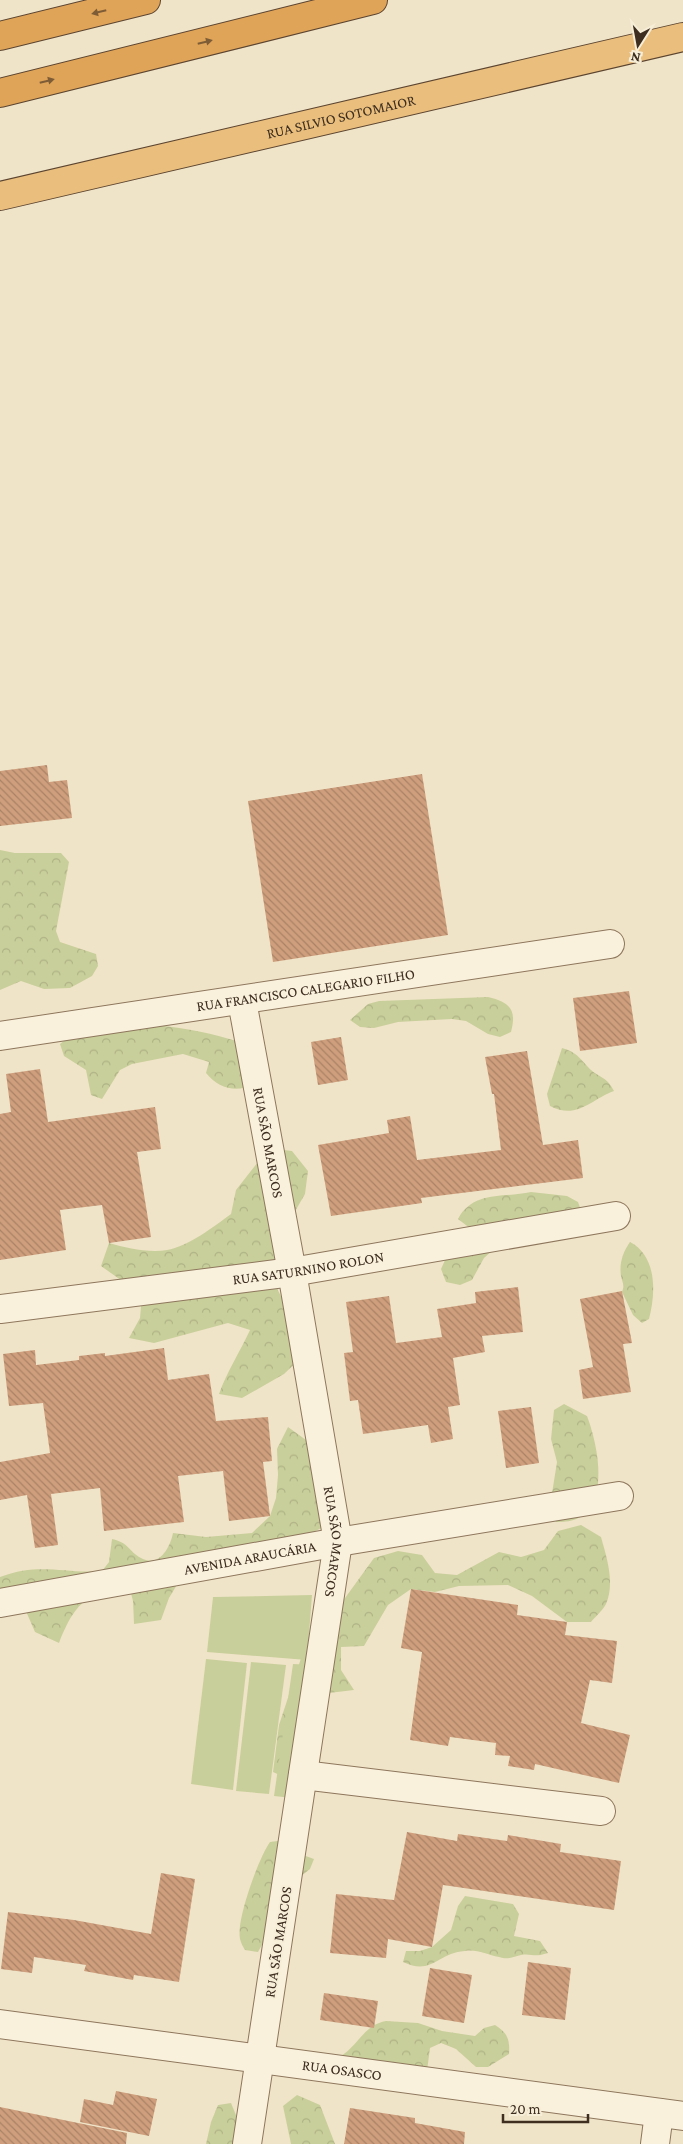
<svg xmlns="http://www.w3.org/2000/svg" width="683" height="2144" viewBox="0 0 683 2144" font-family="'Crimson Pro',serif">
<style>
.forest{fill:url(#forest-crowns)}
.park{fill:#c9cf9b}
.building{fill:url(#building-back-hatch)}
.lines{fill:none;stroke-linecap:round;stroke-linejoin:round}
.minor-casing{stroke:#8d765c;stroke-width:30}
.trunk-casing{stroke:#5b4430;stroke-width:30}
.motorway-casing{stroke:#5b4430;stroke-width:30}
.minor{stroke:#faf1dc;stroke-width:28}
.trunk{stroke:#eabe7c;stroke-width:28}
.motorway{stroke:#e0a458;stroke-width:28}
.oneway{fill:#7e5d36}
.labels{text-anchor:middle;dominant-baseline:central;stroke-width:4;stroke-linejoin:round;paint-order:stroke}
.street-label{font-size:15px;fill:#3d2e20;stroke:#f7eed8}
</style>
<defs>
<pattern id="forest-crowns" width="20" height="18" patternUnits="userSpaceOnUse" patternTransform="scale(1.25)"><rect width="20" height="18" fill="#c9cf9b"/><path d="M2 6a3 3 0 1 1 6 0M12 15a3 3 0 1 1 6 0" fill="none" stroke="#aeb285"/></pattern>
<pattern id="building-back-hatch" width="6" height="6" patternUnits="userSpaceOnUse" patternTransform="scale(1.25)"><rect width="6" height="6" fill="#cf9f7d"/><path d="M-1 5l2 2M0 0l6 6M5-1l2 2" fill="none" stroke="#a98266"/></pattern>
</defs>
<rect width="100%" height="100%" fill="#f0e4c8"/>
<g class="forest">
<polygon points="0,850 15,853 61,853 69,862 56,931 60,942 96,954 98,966 92,976 70,988 44,989 21,981 0,990"/>
<path d="M488,997C510,1002 517,1010 511,1032L500,1037L488,1034L466,1021L452,1019L398,1022L374,1028L360,1027L350,1020L368,1004L379,1001Z"/>
<path d="M155,1025C186,1028 213,1033 242,1043L253,1085C235,1093 218,1088 206,1073L209,1062L183,1054L132,1064L120,1070L102,1099L91,1095L86,1070L64,1056L60,1044L70,1036Z"/>
<path d="M562,1048C576,1052 579,1057 588,1067C598,1078 606,1075 614,1091C590,1100 577,1120 550,1106L547,1094Z"/>
<path d="M269,1148L292,1151L308,1171L305,1194L282,1234L275,1256L272,1279L283,1300L302,1357L284,1374L242,1398L219,1394C227,1371 240,1352 250,1330L228,1323L154,1343L129,1338L140,1318L142,1295L101,1266L109,1243C127,1248 148,1253 167,1250C187,1247 215,1226 231,1214L236,1190Z"/>
<path d="M531,1192L567,1196L578,1202L582,1213L494,1249L484,1258L472,1280L460,1285L446,1282L441,1269L446,1258L471,1229L458,1219C473,1190 505,1198 531,1192Z"/>
<path d="M630,1242C657,1256 656,1293 649,1319L642,1323L633,1315L622,1292C625,1285 622,1282 621,1276C619,1263 623,1252 630,1242Z"/>
<path d="M564,1404L587,1416C600,1450 614,1525 556,1522L549,1512L557,1462L551,1439L554,1410Z"/>
<path d="M288,1427L306,1440L311,1463L339,1519L296,1541L181,1578L169,1598L161,1620L134,1624L133,1601L127,1578C86,1599 77,1598 59,1643L35,1632L25,1609L0,1596V1577C40,1562 63,1574 102,1571L109,1562L112,1539C130,1543 128,1551 141,1558C159,1568 170,1548 173,1533L206,1537L252,1533L270,1516L276,1498L278,1475L277,1449Z"/>
<path d="M581,1525L601,1537C607,1558 615,1583 606,1604C603,1610 595,1617 591,1622H567L532,1596L508,1585L459,1586L435,1592L411,1589L388,1605L364,1646L341,1647V1670L354,1690L329,1693L317,1712L295,1782L273,1772L279,1725L309,1634L332,1616L374,1558L398,1551L422,1555L435,1573L457,1575L499,1552L521,1557L544,1550L558,1531Z"/>
<path d="M285,1840L303,1855L314,1859L310,1869L300,1877L258,1952L245,1950C243,1947 241,1943 240,1939C236,1920 259,1857 270,1842Z"/>
<path d="M465,1896L513,1904L519,1914L514,1936L540,1941L548,1953C534,1958 531,1953 521,1955C512,1957 508,1960 499,1957C487,1955 477,1949 465,1951C437,1953 432,1976 403,1962L406,1951H420L432,1947L451,1930L458,1906Z"/>
<path d="M386,2021L418,2023L442,2031L475,2036L484,2028L495,2025C508,2033 510,2040 509,2054L488,2067H476L456,2049L441,2043L430,2048L427,2071L339,2057C358,2047 363,2025 386,2021Z"/>
<polygon points="297,2095 320,2105 335,2144 291,2144 283,2106"/>
<polygon points="231,2103 238,2120 238,2144 206,2144 211,2122 218,2105"/>
</g>
<g class="park">
<polygon points="312,1595 307,1660 207,1652 213,1597"/>
<polygon points="206,1659 247,1663 233,1790 191,1784"/>
<polygon points="251,1662 286,1665 269,1794 236,1791"/>
<polygon points="293,1664 312,1665 292,1798 274,1796"/>
</g>
<g class="building">
<polygon points="47,765 49,782 67,780 72,818 0,826 0,771"/>
<polygon points="422,774 448,935 273,962 248,801"/>
<polygon points="629,991 637,1043 580,1051 573,998"/>
<polygon points="341,1037 348,1080 318,1085 311,1042"/>
<polygon points="527,1051 543,1145 578,1140 583,1178 421,1198 422,1203 331,1216 318,1145 389,1133 387,1120 410,1116 417,1160 501,1150 494,1094 492,1094 485,1057"/>
<polygon points="40,1069 48,1122 155,1107 161,1149 137,1152 151,1237 109,1243 102,1205 60,1210 66,1250 0,1260 0,1114 11,1112 6,1074"/>
<polygon points="518,1287 523,1332 482,1336 485,1352 453,1358 460,1405 448,1407 453,1439 431,1443 428,1425 363,1434 358,1400 350,1401 344,1353 353,1352 346,1302 389,1296 396,1343 442,1337 437,1309 476,1303 475,1292"/>
<polygon points="622,1291 632,1343 623,1344 631,1392 583,1399 579,1370 593,1367 580,1299"/>
<polygon points="164,1348 168,1380 209,1374 216,1421 268,1417 272,1461 263,1462 270,1516 229,1521 223,1471 178,1476 184,1522 104,1531 100,1488 51,1494 58,1545 35,1548 27,1495 0,1500 0,1462 50,1453 43,1403 9,1406 3,1354 35,1350 36,1365 79,1360 79,1356 105,1353 105,1356"/>
<polygon points="531,1407 539,1463 506,1468 498,1411"/>
<polygon points="411,1589 518,1605 517,1615 567,1622 565,1635 617,1641 612,1683 590,1680 581,1723 630,1735 619,1783 535,1764 534,1770 508,1766 510,1756 495,1755 496,1743 450,1737 448,1746 410,1740 422,1652 401,1648"/>
<polygon points="407,1832 457,1841 458,1834 507,1841 508,1835 561,1844 560,1852 621,1861 614,1910 443,1885 432,1947 388,1939 386,1958 330,1953 336,1894 394,1900"/>
<polygon points="161,1873 195,1879 179,1982 134,1975 133,1980 84,1971 86,1965 34,1957 32,1973 1,1969 8,1912 74,1920 151,1934"/>
<polygon points="528,1962 571,1968 565,2020 522,2015"/>
<polygon points="430,1968 472,1975 464,2023 422,2016"/>
<polygon points="324,1993 378,2001 374,2028 320,2020"/>
<polygon points="116,2091 157,2099 149,2136 80,2122 84,2099 113,2105"/>
<polygon points="0,2107 127,2133 126,2144 0,2144"/>
<polygon points="350,2108 415,2118 415,2123 465,2132 464,2144 344,2144"/>
</g>
<g class="lines">
<g class="minor-casing">
<g id="minor">
<path id="s1" d="M242,1001L292,1272L338,1542L247,2144"/>
<path id="s2" d="M0,1036L610,944"/>
<path id="s3" d="M0,1309L292,1272L616,1216"/>
<path id="s4" d="M0,1603L338,1542L619,1496"/>
<polyline points="303,1775 601,1811"/>
<path id="s5" d="M0,2024L683,2116"/>
<polyline points="655,2144 659,2113"/>
</g>
</g>
<g class="trunk-casing">
<g id="trunk">
<path id="s6" d="M0,196L683,37"/>
</g>
</g>
<g class="motorway-casing">
<g id="motorway">
<polyline points="0,36 146,0"/>
<polyline points="0,93 373,0"/>
</g>
</g>
<use href="#minor" class="minor"/>
<use href="#trunk" class="trunk"/>
<use href="#motorway" class="motorway"/>
</g>
<defs><path id="oneway-solid" d="M-6-.8H1V-3.2L6.5 0L1 3.2V.8H-6Z" transform="scale(1.25)"/></defs>
<g class="oneway">
<use href="#oneway-solid" transform="translate(99 12) rotate(166)"/>
<use href="#oneway-solid" transform="translate(205 42) rotate(-14)"/>
<use href="#oneway-solid" transform="translate(47 81) rotate(-14)"/>
</g>
<g class="labels">
<g class="street-label">
<text stroke="none"><textPath href="#s6" startOffset="350">RUA SILVIO SOTOMAIOR</textPath></text>
<text stroke="none"><textPath href="#s2" startOffset="309">RUA FRANCISCO CALEGARIO FILHO</textPath></text>
<text stroke="none"><textPath href="#s1" startOffset="144">RUA SÃO MARCOS</textPath></text>
<text stroke="none"><textPath href="#s3" startOffset="311">RUA SATURNINO ROLON</textPath></text>
<text stroke="none"><textPath href="#s1" startOffset="549">RUA SÃO MARCOS</textPath></text>
<text stroke="none"><textPath href="#s4" startOffset="254">AVENIDA ARAUCÁRIA</textPath></text>
<text transform="translate(278 1942) rotate(-81)">RUA SÃO MARCOS</text>
<text stroke="none"><textPath href="#s5" startOffset="345">RUA OSASCO</textPath></text>
</g>
</g>
<g transform="translate(638 45) rotate(191)" stroke="#f7eed8" stroke-width="4" paint-order="stroke">
<path d="M0-4L9 19L0 12L-9 19Z" fill="#3d2e20"/>
<text y="-8" font-size="14" font-weight="bold" text-anchor="middle" fill="#3d2e20">N</text>
</g>
<path d="M503 2114v8h85v-8" fill="none" stroke="#3d2e20" stroke-width="2.5"/>
<text x="510" y="2114" font-size="15" fill="#3d2e20" stroke="#f7eed8" stroke-width="4" paint-order="stroke">20 m</text>
</svg>
